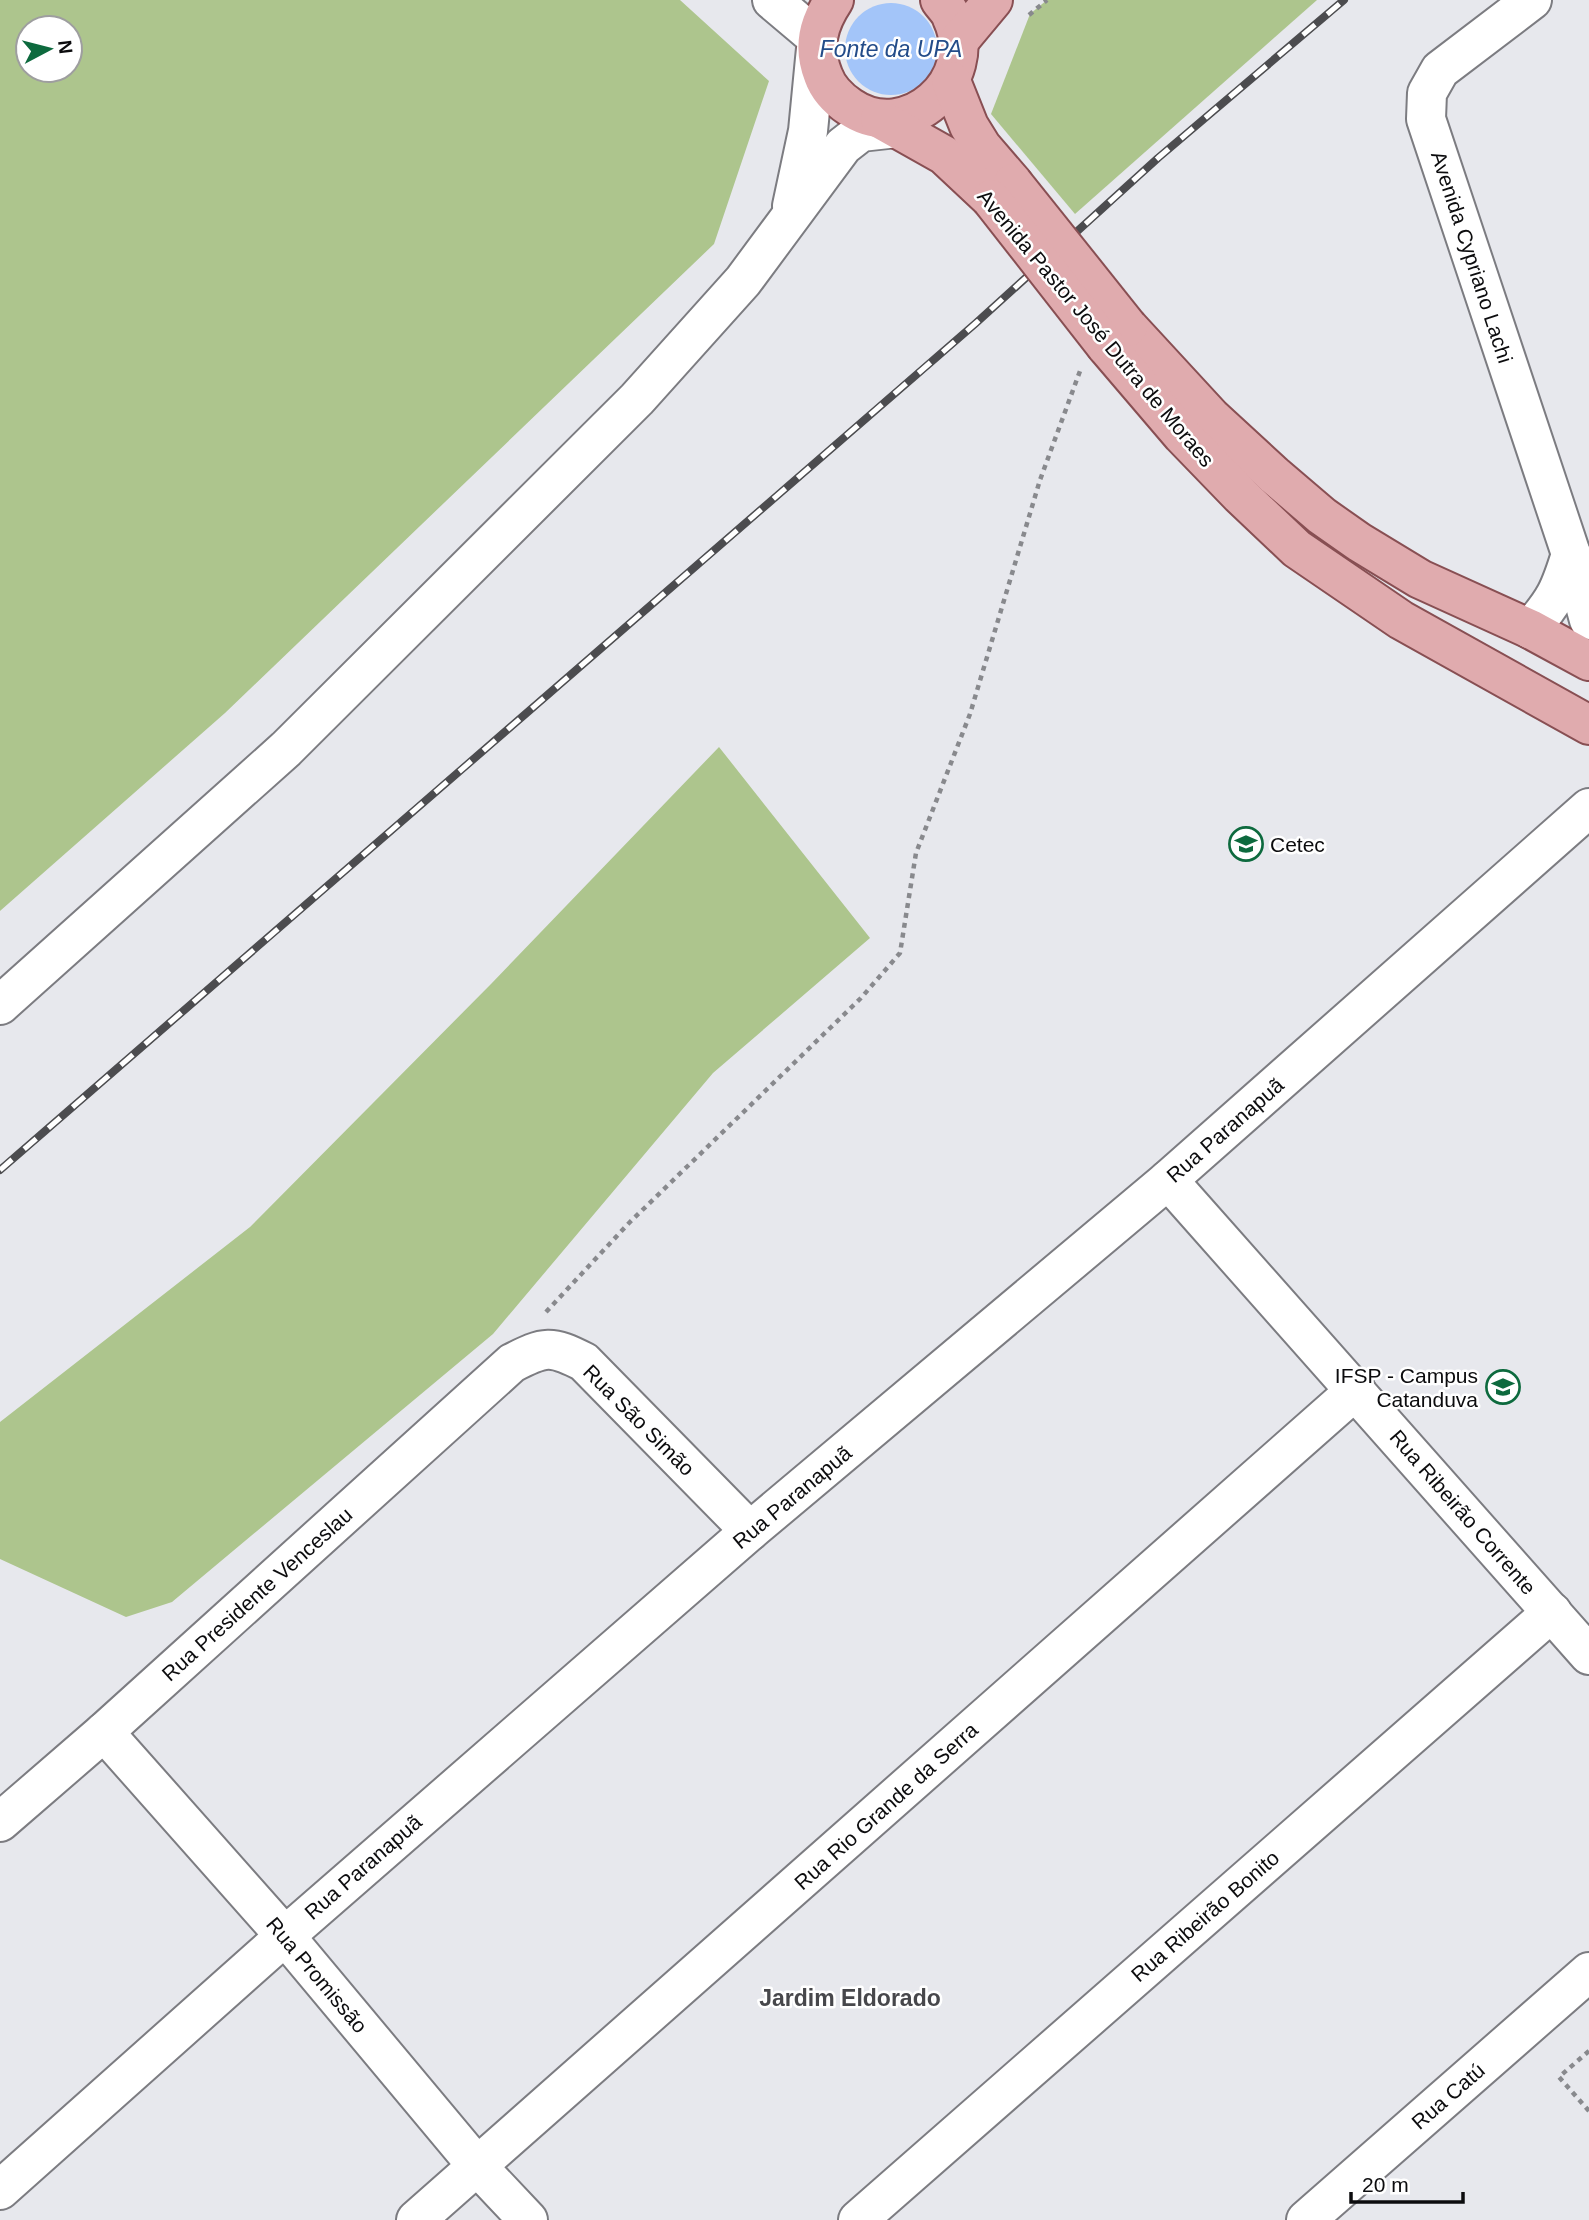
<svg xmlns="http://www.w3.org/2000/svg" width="1589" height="2220" viewBox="0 0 1589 2220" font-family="Arial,sans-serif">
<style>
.green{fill:#adc58d;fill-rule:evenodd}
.water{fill:#a3c5f9}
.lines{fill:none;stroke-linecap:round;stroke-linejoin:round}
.minor-casing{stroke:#7c7c81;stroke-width:42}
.major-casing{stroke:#884f53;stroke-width:42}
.path{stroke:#88898d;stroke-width:4.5;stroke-dasharray:5 5;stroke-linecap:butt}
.minor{stroke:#fff;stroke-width:38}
.major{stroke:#e0abae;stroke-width:38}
.rail-casing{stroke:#4c4c4f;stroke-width:8}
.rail{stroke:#fff;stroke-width:5;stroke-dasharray:16;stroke-linecap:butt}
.major-bridge-casing{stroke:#884f53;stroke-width:42;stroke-linecap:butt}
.major-bridge{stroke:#e0abae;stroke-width:38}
.labels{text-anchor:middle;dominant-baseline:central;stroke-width:5;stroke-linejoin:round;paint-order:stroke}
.street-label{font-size:21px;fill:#0c0c0e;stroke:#fff}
.poi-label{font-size:21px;fill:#0c0c0e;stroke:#fff;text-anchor:start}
.water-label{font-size:23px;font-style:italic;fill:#234c89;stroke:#fff}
.neighbourhood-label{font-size:23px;font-weight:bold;fill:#47474b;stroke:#fff}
</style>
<rect width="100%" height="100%" fill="#e7e8ed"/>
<g class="green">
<path d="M0,0H680L769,81L714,244L225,713L0,911ZM28,28H70V70H28Z"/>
<polygon points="1047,0 1317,0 1075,214 991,114 1030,14"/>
<polygon points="719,747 870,938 713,1073 493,1334 172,1602 126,1617 0,1559 0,1422 250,1227 491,984"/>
</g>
<circle class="water" cx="891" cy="49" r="46"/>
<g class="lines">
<g class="minor-casing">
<g id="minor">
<polyline points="772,0 817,38 808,131 792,206"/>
<polyline points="1532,0 1440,70 1427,93 1426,119 1571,554 1589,620"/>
<path d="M1530,629C1555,601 1560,590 1571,554"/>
<polyline points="0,1005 286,749 637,399 743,281 843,146 861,132 897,128"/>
<polyline points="1168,1180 1589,1655"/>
<polyline points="104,1732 285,1936 478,2167 528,2220"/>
<path d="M0,1822L104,1732L512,1363C545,1346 551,1345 584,1362L750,1531"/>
<polyline points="0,2190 285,1936 750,1531 1168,1180 1589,808"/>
<polyline points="416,2220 1356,1390"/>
<polyline points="858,2220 1552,1612"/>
<polyline points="1306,2220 1589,1972"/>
</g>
</g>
<g class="major-casing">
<g id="major">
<path d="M834,0C818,24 812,47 823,75C828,89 838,99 850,107C907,146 981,80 952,18C950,11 944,6 940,0"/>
<polyline points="958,42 993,0"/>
<polyline points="951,81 969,126 982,147 1013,183"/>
<polyline points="880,119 944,155 991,199"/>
<polyline points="1128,327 1211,417 1274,475 1322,516 1359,542 1420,579 1530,629 1589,661"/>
<polyline points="1106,346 1182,435 1240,495 1297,549 1401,620 1589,725"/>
</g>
</g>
<g class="path">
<polyline points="1029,15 1047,0"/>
<polyline points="546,1312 629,1223 861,998 900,953 916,853 970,714 1040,480 1080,371"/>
<polyline points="1589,2051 1559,2077 1589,2111"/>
</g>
<use href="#minor" class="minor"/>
<use href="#major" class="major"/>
<g class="rail-casing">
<polyline id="rail" points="0,1170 976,323 1158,158 1344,0"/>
</g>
<use href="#rail" class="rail"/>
<g class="major-bridge-casing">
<g id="major-bridge">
<polyline points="1013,183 1128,327"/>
<polyline points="991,199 1106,346"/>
</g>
</g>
<use href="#major-bridge" class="major-bridge"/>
</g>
<defs>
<g id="university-ring" transform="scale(1.75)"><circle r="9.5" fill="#fff" stroke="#0d6a3e" stroke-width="1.5"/><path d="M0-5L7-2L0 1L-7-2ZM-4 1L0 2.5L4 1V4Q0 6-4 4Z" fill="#0d6a3e"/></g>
</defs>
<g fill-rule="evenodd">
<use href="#university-ring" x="1246" y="844"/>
<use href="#university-ring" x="1503" y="1387"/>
</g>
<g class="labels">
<g class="street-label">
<text transform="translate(1472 257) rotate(72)">Avenida Cypriano Lachi</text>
<text transform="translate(1096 328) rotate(50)">Avenida Pastor José Dutra de Moraes</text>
<text transform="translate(1225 1130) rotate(-41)">Rua Paranapuã</text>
<text transform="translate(639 1420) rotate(45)">Rua São Simão</text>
<text transform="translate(792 1497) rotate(-40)">Rua Paranapuã</text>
<text transform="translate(1463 1512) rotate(49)">Rua Ribeirão Corrente</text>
<text transform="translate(257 1594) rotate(-42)">Rua Presidente Venceslau</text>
<text transform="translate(886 1806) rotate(-42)">Rua Rio Grande da Serra</text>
<text transform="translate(363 1867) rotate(-41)">Rua Paranapuã</text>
<text transform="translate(1205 1916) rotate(-41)">Rua Ribeirão Bonito</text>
<text transform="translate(317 1975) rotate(50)">Rua Promissão</text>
<text transform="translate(1448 2096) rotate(-41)">Rua Catú</text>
</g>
<g class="poi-label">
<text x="1270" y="844">Cetec</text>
<text x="1478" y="1375" text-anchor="end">IFSP - Campus<tspan x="1478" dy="24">Catanduva</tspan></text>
</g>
<g class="water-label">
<text x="891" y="49">Fonte da UPA</text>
</g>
<g class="neighbourhood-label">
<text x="850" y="1998">Jardim Eldorado</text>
</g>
</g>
<g transform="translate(49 49) rotate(83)"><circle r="33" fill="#ffffff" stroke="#9e9e9f" stroke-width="2"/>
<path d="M0-5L12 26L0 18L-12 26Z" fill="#0d6a3e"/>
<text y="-10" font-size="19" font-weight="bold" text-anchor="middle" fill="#0c0c0e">N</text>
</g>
<path d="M1351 2192v10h112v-10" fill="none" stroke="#0c0c0e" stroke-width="3.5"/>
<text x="1362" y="2192" font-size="21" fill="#0c0c0e" stroke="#ffffff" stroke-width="5" paint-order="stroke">20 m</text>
</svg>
